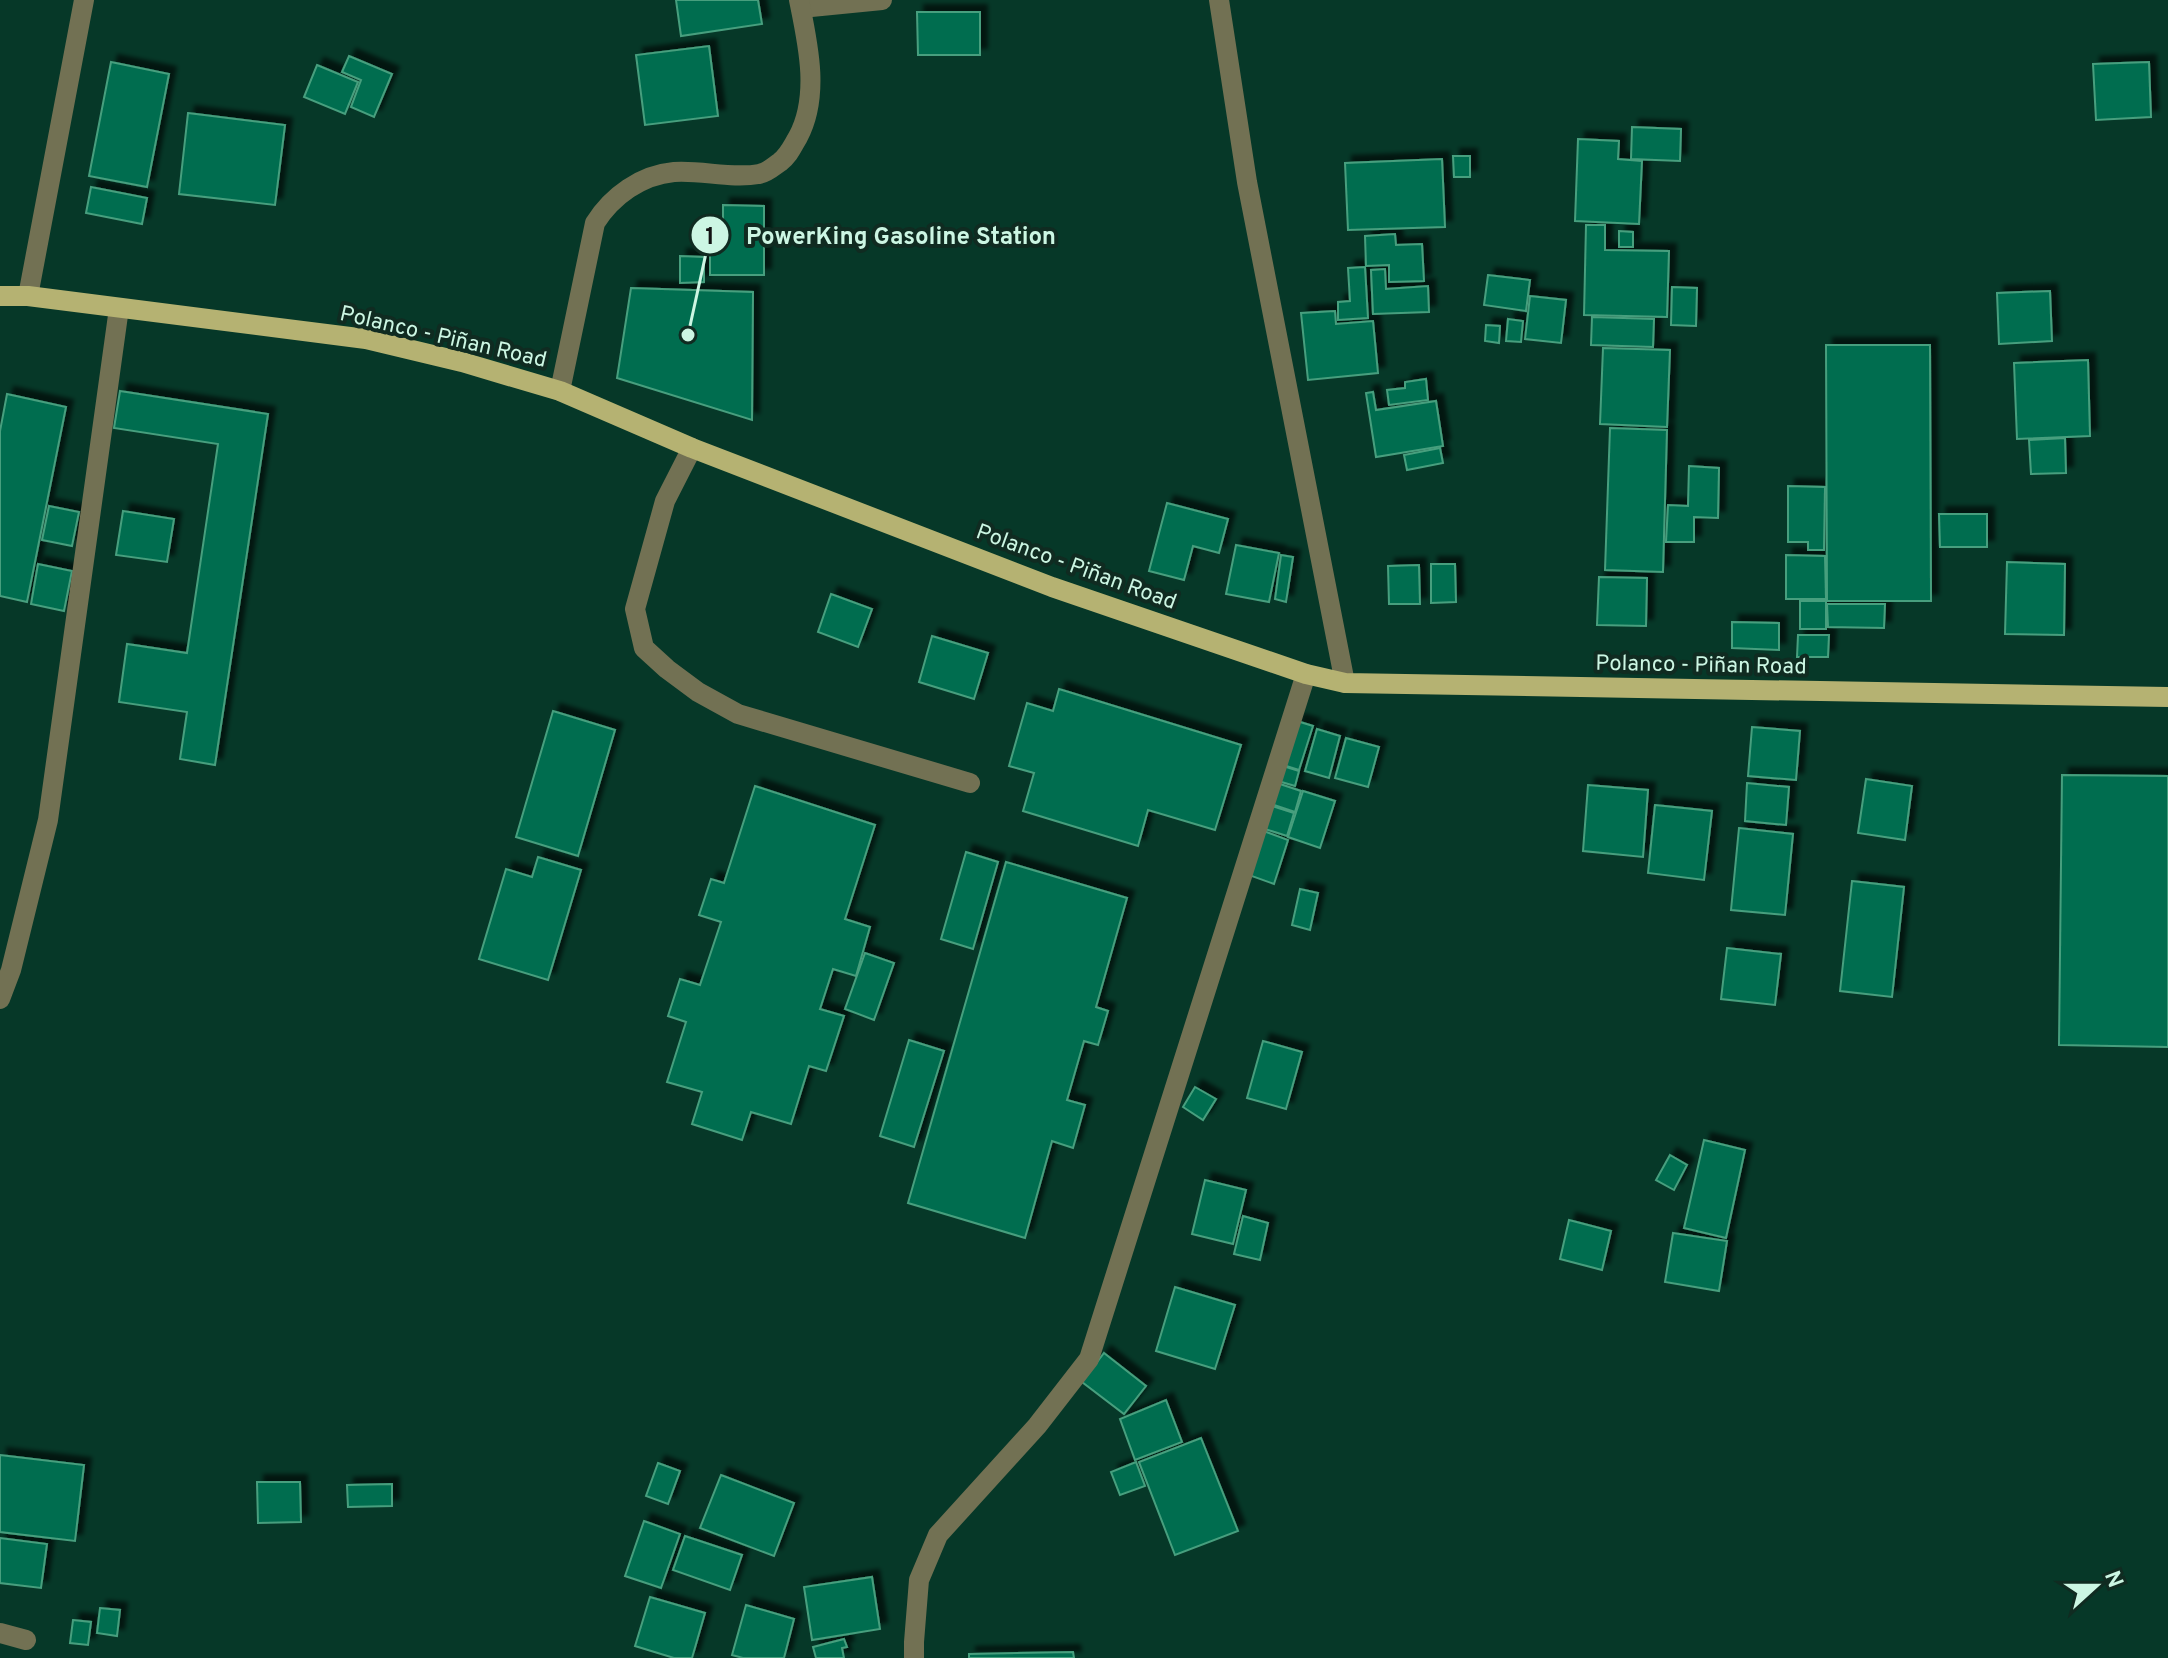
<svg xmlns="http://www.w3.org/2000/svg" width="2168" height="1658" viewBox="0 0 2168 1658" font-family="Overpass,sans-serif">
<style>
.building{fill:#006d4f;stroke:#479f7e;stroke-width:2;filter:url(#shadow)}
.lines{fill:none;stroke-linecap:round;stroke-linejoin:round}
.minor{stroke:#727153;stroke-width:20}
.major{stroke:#b5b272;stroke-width:20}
.labels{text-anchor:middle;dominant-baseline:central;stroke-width:8;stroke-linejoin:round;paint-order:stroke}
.street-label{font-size:22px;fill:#ccf6e3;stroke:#102b21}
.leader{fill:none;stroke:#ccf6e3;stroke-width:3}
.callout-dot{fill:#ccf6e3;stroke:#102b21;stroke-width:3}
.mark-label{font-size:24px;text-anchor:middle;font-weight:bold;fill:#111}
.callout-label{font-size:24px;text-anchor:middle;font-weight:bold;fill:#ccf6e3;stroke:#102b21;stroke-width:8;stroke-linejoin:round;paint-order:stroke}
</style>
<defs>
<filter id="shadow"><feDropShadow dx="7" dy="-7" stdDeviation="2" flood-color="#0009"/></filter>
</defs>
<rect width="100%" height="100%" fill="#063828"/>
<g class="building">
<polygon points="676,0 758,0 762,24 681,36"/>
<polygon points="917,12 980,12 980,55 918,55"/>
<polygon points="709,46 718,116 645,125 636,55"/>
<polygon points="349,56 392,74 374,117 351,107 361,80 342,72"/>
<polygon points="111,62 169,74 147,187 89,176"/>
<polygon points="2149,62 2151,117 2096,120 2093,64"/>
<polygon points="317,65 358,82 345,114 304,97"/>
<polygon points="188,113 285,125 275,205 179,194"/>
<polygon points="1632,127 1681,129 1680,161 1631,159"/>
<polygon points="1578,139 1619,141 1618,159 1642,161 1639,224 1575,221"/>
<polygon points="1453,156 1470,156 1470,177 1454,177"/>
<polygon points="1442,159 1445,227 1348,230 1345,163"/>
<polygon points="91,187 147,198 142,224 86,213"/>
<polygon points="723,205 764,206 764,275 710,275 710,226 723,227"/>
<polygon points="1586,225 1605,225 1605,250 1669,251 1667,317 1584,315"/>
<polygon points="1619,231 1633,232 1633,247 1619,247"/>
<polygon points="1395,234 1396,245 1422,244 1424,281 1389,282 1389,265 1366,266 1365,236"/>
<polygon points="680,256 704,257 704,282 680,283"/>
<polygon points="1365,267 1368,318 1338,320 1338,302 1350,301 1348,268"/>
<polygon points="1385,269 1386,289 1428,286 1429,312 1373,314 1371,270"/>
<polygon points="1488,275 1530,280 1526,311 1484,305"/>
<polygon points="1672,287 1697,288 1696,326 1671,325"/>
<polygon points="631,288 753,292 752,420 617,378"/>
<polygon points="2050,291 2052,341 1999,344 1997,293"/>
<polygon points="1530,296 1566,300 1561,343 1525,339"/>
<polygon points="1335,311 1336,324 1373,321 1378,373 1308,380 1301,313"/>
<polygon points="1592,317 1654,319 1653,347 1591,345"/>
<polygon points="1508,319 1523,321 1521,342 1506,341"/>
<polygon points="1486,325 1500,326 1499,343 1485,341"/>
<polygon points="1826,345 1930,345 1931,601 1827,601"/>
<polygon points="1603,348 1670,350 1667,427 1600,424"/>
<polygon points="2088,360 2090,436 2017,439 2014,363"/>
<polygon points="1426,379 1428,400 1389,405 1387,390 1405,388 1405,382"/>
<polygon points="120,391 268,414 215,765 180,759 187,712 119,702 127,644 187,653 218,444 114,428"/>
<polygon points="1373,392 1376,410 1436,401 1443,446 1376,457 1366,393"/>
<polygon points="7,394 66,407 27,602 0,596 0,431"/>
<polygon points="1610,428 1667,430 1663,572 1605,570"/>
<polygon points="2065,438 2066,473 2031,474 2029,440"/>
<polygon points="1440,448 1443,463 1407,470 1404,455"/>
<polygon points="1689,466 1719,468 1718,518 1694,517 1694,542 1666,542 1668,505 1688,506"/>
<polygon points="1788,486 1825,487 1824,550 1808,550 1808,542 1788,542"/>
<polygon points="1167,503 1228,519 1219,553 1193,546 1184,580 1149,571"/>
<polygon points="49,506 79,512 72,546 42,540"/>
<polygon points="123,511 174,519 167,562 116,555"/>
<polygon points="1939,514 1987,514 1987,547 1940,547"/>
<polygon points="1236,545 1279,553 1269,602 1226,594"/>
<polygon points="1281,555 1293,557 1286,602 1275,599"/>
<polygon points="1786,555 1825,556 1826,599 1786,599"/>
<polygon points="2007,562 2065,564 2064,635 2005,634"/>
<polygon points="38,564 72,571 64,611 31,604"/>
<polygon points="1431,564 1455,564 1456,602 1431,603"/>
<polygon points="1419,565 1420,604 1389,604 1388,566"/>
<polygon points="1599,577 1647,578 1646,626 1597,625"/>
<polygon points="831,594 872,609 858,647 818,632"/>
<rect x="1800" y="601" width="26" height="28"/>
<polygon points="1827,604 1885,604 1884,628 1828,627"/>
<polygon points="1732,622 1779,623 1779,650 1732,648"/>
<polygon points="1798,635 1829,635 1828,657 1797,657"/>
<polygon points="932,636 988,653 974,699 919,682"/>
<polygon points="1059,689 1241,745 1215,830 1148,810 1138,846 1023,811 1034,773 1009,766 1027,703 1053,711"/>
<polygon points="553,711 615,730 578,856 516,837"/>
<polygon points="1297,721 1313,726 1299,770 1283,765"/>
<polygon points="1752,727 1800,731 1796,780 1748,776"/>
<polygon points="1317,729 1340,736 1329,778 1305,771"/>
<polygon points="1346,738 1379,747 1368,787 1335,778"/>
<polygon points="1283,766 1299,771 1295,786 1278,781"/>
<polygon points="2062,775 2168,776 2168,1047 2059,1045"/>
<polygon points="1866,779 1912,786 1905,840 1858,833"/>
<polygon points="1277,783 1301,791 1295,812 1271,804"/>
<polygon points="1747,783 1789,787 1786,825 1745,821"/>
<polygon points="1588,785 1648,790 1643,857 1583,851"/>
<polygon points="755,786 875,825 845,919 870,927 856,976 833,969 820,1009 844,1016 826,1071 809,1066 791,1124 751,1112 742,1140 692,1124 702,1092 667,1082 686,1022 668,1016 680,979 700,985 721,922 699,915 711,879 724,883"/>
<polygon points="1303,791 1335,801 1320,848 1288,837"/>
<polygon points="1269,805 1294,813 1287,836 1262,828"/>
<polygon points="1655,805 1712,811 1704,880 1648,873"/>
<polygon points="1739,828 1793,834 1785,915 1731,910"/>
<polygon points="1261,830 1288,840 1274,884 1246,874"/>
<polygon points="966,852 998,862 973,949 941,939"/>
<polygon points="538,857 581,870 548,980 479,959 506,869 532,877"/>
<polygon points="1006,862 1127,898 1096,1007 1108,1011 1098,1045 1084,1041 1067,1100 1085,1105 1073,1148 1052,1141 1025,1238 908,1203"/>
<polygon points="1852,881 1904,887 1892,997 1840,991"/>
<polygon points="1300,889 1318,893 1310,930 1292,925"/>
<polygon points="1727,948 1781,954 1775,1005 1721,999"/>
<polygon points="865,953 894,963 874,1020 845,1009"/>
<polygon points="909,1040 944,1051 914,1147 880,1136"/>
<polygon points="1263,1041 1302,1052 1286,1109 1247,1098"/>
<polygon points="1195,1087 1216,1099 1203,1120 1183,1107"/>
<polygon points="1704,1140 1745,1150 1726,1238 1684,1228"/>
<polygon points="1670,1155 1687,1165 1674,1190 1656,1180"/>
<polygon points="1205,1180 1246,1190 1233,1244 1192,1234"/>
<polygon points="1243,1216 1268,1223 1260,1260 1234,1254"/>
<polygon points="1569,1220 1611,1231 1602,1270 1560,1259"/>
<polygon points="1673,1233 1727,1241 1719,1291 1665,1282"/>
<polygon points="1175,1287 1235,1305 1215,1369 1156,1351"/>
<polygon points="1104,1353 1146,1386 1124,1414 1082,1382"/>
<polygon points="1166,1400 1182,1442 1135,1460 1120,1419"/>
<polygon points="1201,1438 1238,1531 1175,1555 1139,1462"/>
<polygon points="0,1455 84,1465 75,1541 0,1532"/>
<polygon points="1136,1462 1145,1486 1120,1495 1111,1472"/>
<polygon points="658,1463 680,1471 668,1504 646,1496"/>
<polygon points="721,1475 794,1503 774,1556 700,1528"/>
<polygon points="257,1482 300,1482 301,1522 258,1523"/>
<polygon points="392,1484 392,1506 348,1507 347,1485"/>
<polygon points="644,1521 680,1534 661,1588 625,1576"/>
<polygon points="685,1536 742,1555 730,1590 673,1570"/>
<polygon points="0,1538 47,1544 41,1588 0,1583"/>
<polygon points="872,1577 880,1629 812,1640 804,1587"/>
<polygon points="650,1597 705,1613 692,1658 674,1658 635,1646"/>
<polygon points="746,1605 794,1619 784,1658 743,1658 732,1655"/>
<polygon points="100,1608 120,1610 117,1636 97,1633"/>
<polygon points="73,1620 91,1622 88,1645 70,1643"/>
<polygon points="844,1639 847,1647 842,1648 844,1658 816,1658 813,1647"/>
<polygon points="1073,1652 1074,1658 969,1658 969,1654"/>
</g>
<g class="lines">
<g class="minor">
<polyline points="1219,0 1247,182 1345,683"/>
<polyline points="801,8 882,0"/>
<polyline points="28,296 84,0"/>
<path d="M560,391L595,223C612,196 641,175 674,172C702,170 731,179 759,174C767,173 774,166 780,162C789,155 792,147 798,137C820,96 808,44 799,0"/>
<polyline points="692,448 665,501 635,609 644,648 667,669 698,692 738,714 970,783"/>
<polyline points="0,999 11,970 48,820 119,308"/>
<polyline points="0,1633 26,1640"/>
<polyline points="914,1658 914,1642 919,1580 938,1535 1037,1426 1089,1359 1306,674"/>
</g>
<polyline class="major" points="0,296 28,296 366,339 462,362 560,391 692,448 1052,587 1306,674 1345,683 2168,697"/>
</g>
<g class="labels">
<g class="street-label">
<text transform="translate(443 338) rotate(13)">Polanco - Piñan Road</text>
<text transform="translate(1076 568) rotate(20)">Polanco - Piñan Road</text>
<text transform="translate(1701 666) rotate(1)">Polanco - Piñan Road</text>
</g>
</g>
<path class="leader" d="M688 335L710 235"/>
<g class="callout-dot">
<circle cx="688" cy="335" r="8"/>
<circle cx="710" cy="235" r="20"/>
</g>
<g class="mark-label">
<text x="710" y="244">1</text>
</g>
<g class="callout-label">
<text x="901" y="244">PowerKing Gasoline Station</text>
</g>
<g transform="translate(2096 1586) rotate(69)" stroke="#102b21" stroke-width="6" paint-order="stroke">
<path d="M0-6L14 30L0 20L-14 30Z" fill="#ccf6e3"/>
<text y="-12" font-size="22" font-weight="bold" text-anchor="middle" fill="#ccf6e3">N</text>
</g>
</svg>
